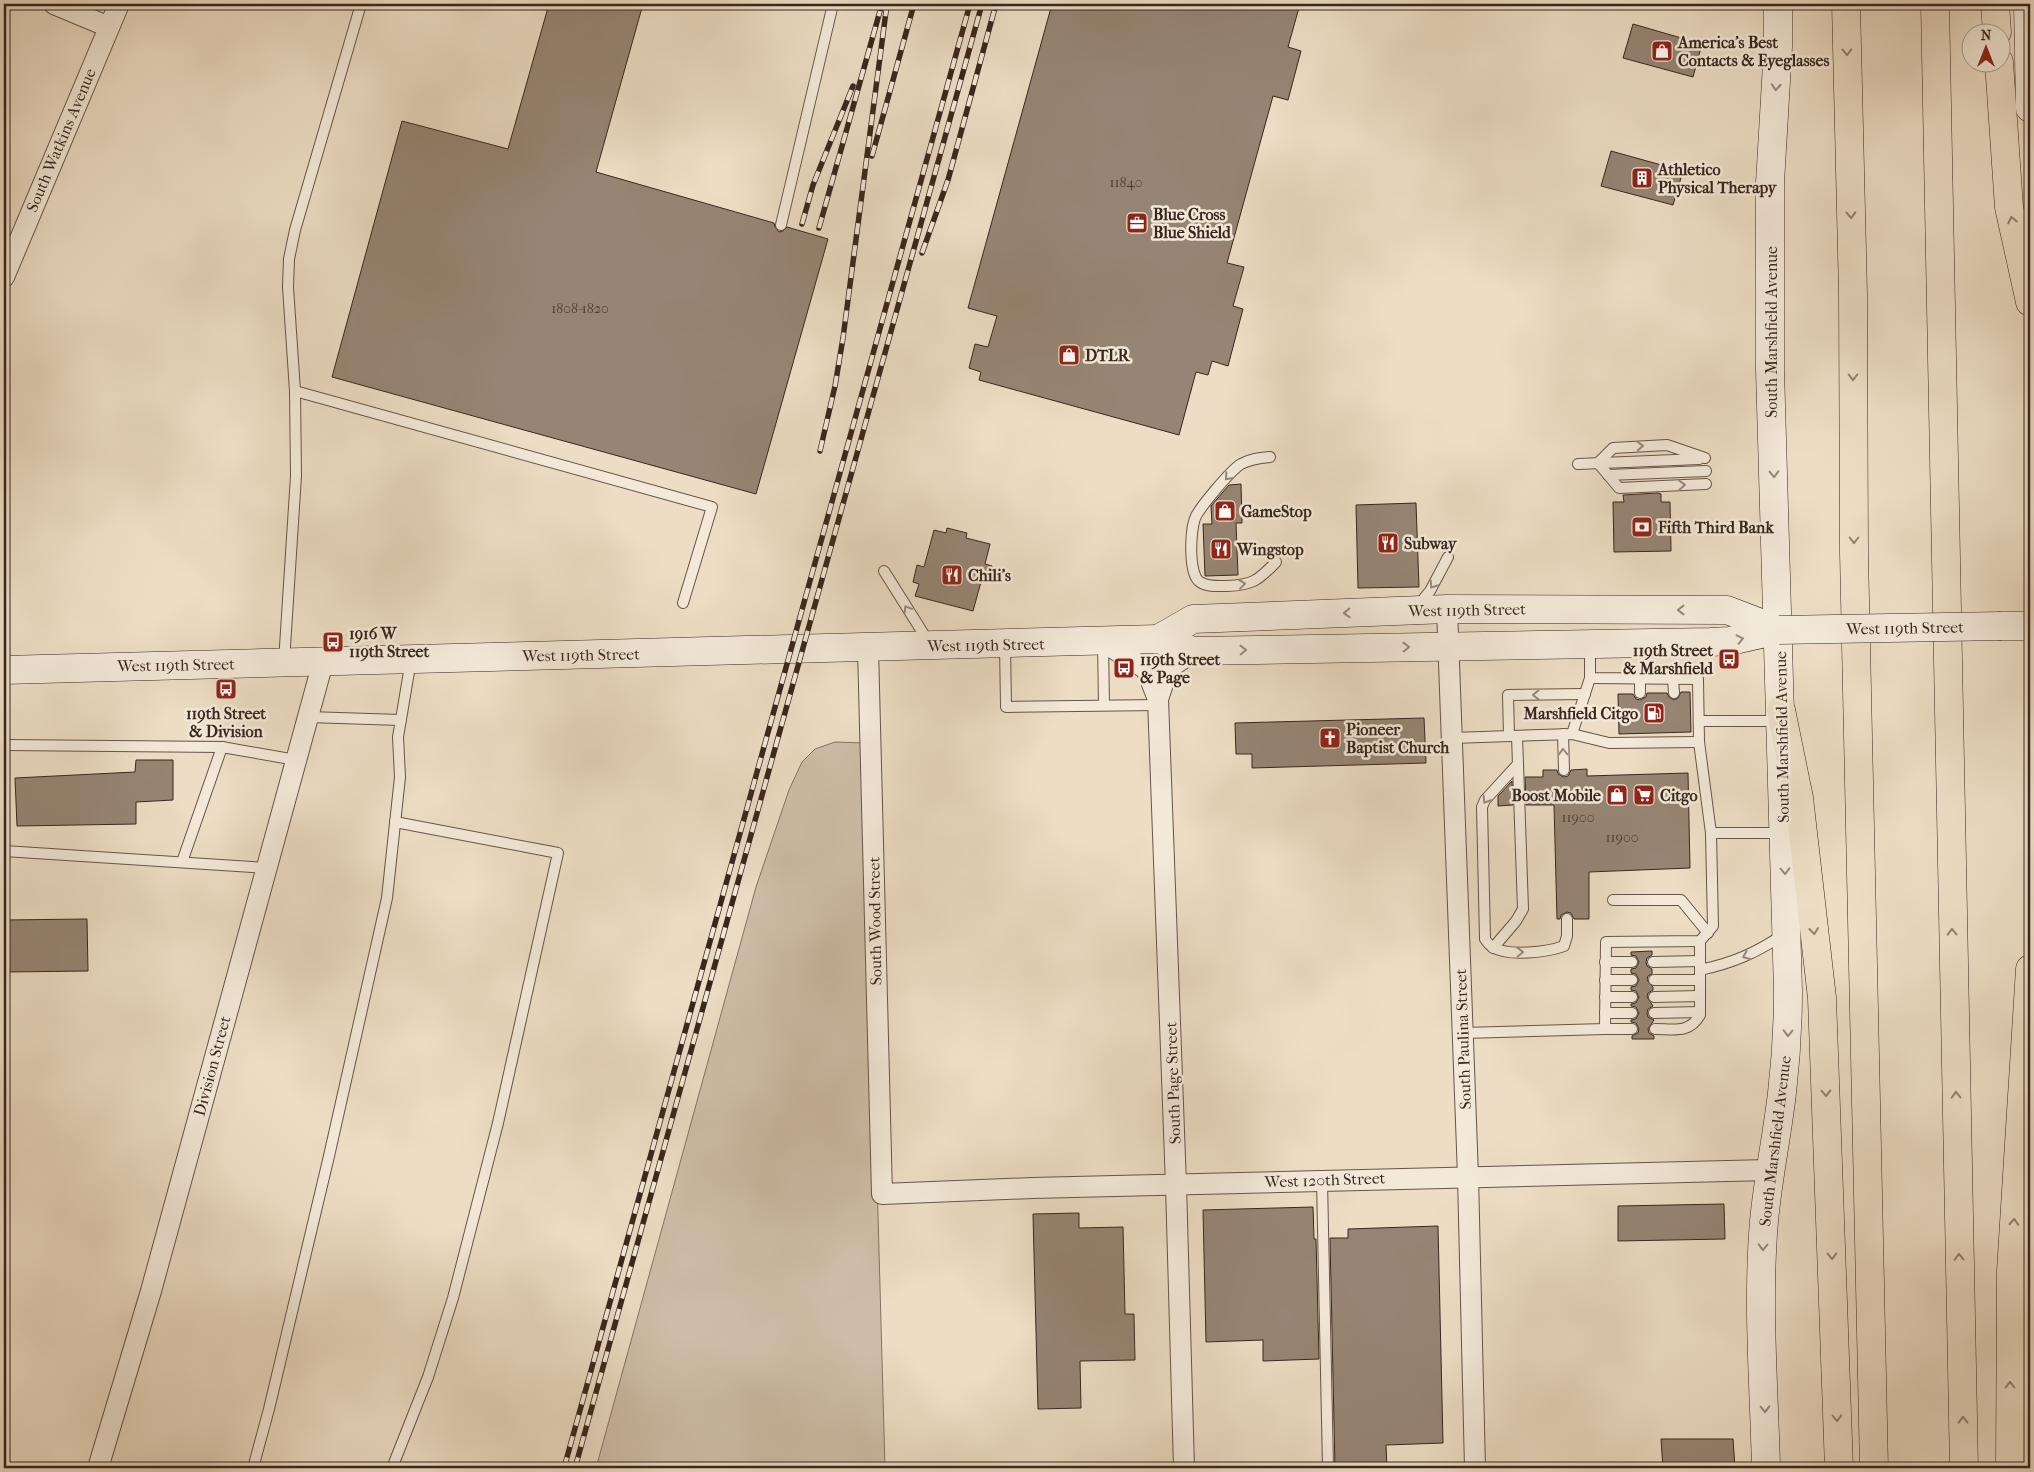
<svg xmlns="http://www.w3.org/2000/svg" width="2034" height="1472" viewBox="0 0 2034 1472" font-family="'IM FELL French Canon',serif">
<style>
.green{fill:#cebea8;stroke:#847263}
.building{fill:#968574;stroke:#39261e}
.lines{fill:none;stroke-linecap:round;stroke-linejoin:round}
.lane-casing{stroke:#665448;stroke-width:12}
.street-casing{stroke:#665448;stroke-width:22}
.secondary-casing{stroke:#39261e;stroke-width:29}
.highway-casing{stroke:#39261e;stroke-width:29}
.lane{stroke:#f3e9d9;stroke-width:10}
.street{stroke:#f3e9d9;stroke-width:20}
.secondary{stroke:#f3e9d9;stroke-width:28}
.highway{stroke:#ecddc4;stroke-width:28}
.rail-casing{stroke:#39261e;stroke-width:5.5}
.rail{stroke:#f3e9d9;stroke-width:4;stroke-dasharray:11;stroke-linecap:butt}
.secondary-bridge-casing{stroke:#39261e;stroke-width:29;stroke-linecap:butt}
.secondary-bridge{stroke:#f3e9d9;stroke-width:28}
.oneway{stroke:#928271}
.oneway2{stroke:#96887c}
.labels{text-anchor:middle;dominant-baseline:central;stroke-width:5;stroke-linejoin:round;paint-order:stroke}
.number-label{font-size:14px;fill:#503e34}
.poi-label{font-size:16px;font-weight:bold;fill:#39261e;stroke:#f3e9d9;text-anchor:start}
.street-label{font-size:16px;fill:#39261e;stroke:#f3e9d9}
</style>
<rect width="100%" height="100%" fill="#ecddc4"/>
<filter id="stains"><feTurbulence type="fractalNoise" baseFrequency=".004" numOctaves="4"/><feColorMatrix values="0 0 0 0 .2 0 0 0 0 .09 0 0 0 0 .02 0 0 0 .5 -.17"/></filter>
<radialGradient id="worn" r=".72"><stop offset=".6" stop-color="#630" stop-opacity="0"/><stop offset="1" stop-color="#630" stop-opacity=".3"/></radialGradient>
<polygon class="green" points="835,742 865,743 885,1468 596,1468 756,887 789,790 802,762 815,749"/>
<g class="building">
<polygon points="549,4 643,4 596,172 774,223 775,227 779,232 783,231 787,227 828,239 756,494 332,377 402,121 508,149"/>
<polygon points="1052,4 1300,4 1288,47 1301,51 1288,100 1273,96 1227,263 1244,267 1233,306 1243,309 1228,366 1212,361 1208,375 1196,372 1179,435 979,380 981,372 969,368 975,344 988,347 997,316 968,308"/>
<polygon points="1633,24 1702,44 1693,77 1623,58"/>
<polygon points="1611,151 1683,171 1673,205 1601,186"/>
<polygon points="1241,484 1242,523 1236,523 1238,575 1205,576 1203,524 1212,524 1211,506 1229,485"/>
<polygon points="1658,493 1661,494 1661,502 1670,502 1671,551 1614,552 1613,502 1624,502 1623,495"/>
<polygon points="1416,503 1419,587 1358,588 1356,505"/>
<polygon points="947,528 967,533 966,538 990,544 985,564 992,566 988,583 981,582 973,611 915,596 919,584 913,582 917,565 924,567 934,530 946,533"/>
<polygon points="1681,692 1690,692 1691,732 1619,734 1618,694 1633,694 1636,699 1640,700 1646,697 1647,693 1667,693 1669,697 1674,700 1678,698"/>
<polygon points="1424,718 1426,763 1252,768 1252,754 1236,754 1235,723"/>
<polygon points="136,760 173,760 173,800 136,802 136,824 17,826 15,778 135,772"/>
<polygon points="1587,769 1587,776 1688,773 1690,868 1589,872 1589,919 1574,919 1571,913 1567,912 1561,915 1560,919 1557,919 1554,805 1526,805 1525,777 1543,777 1543,770 1557,770 1558,774 1564,777 1568,776 1571,770"/>
<polygon points="1512,781 1513,805 1498,806 1498,796"/>
<polygon points="87,919 88,971 4,972 4,920"/>
<polygon points="1652,951 1652,955 1647,958 1646,962 1647,966 1652,969 1652,974 1648,976 1647,980 1653,987 1653,990 1648,993 1647,997 1653,1006 1648,1009 1647,1013 1648,1017 1654,1020 1648,1029 1649,1033 1654,1036 1654,1039 1632,1039 1632,1036 1638,1033 1639,1029 1636,1023 1631,1022 1631,1020 1636,1019 1639,1013 1636,1007 1631,1006 1631,1004 1636,1003 1639,997 1636,991 1631,990 1631,987 1636,986 1639,980 1636,974 1631,973 1631,969 1636,968 1639,962 1636,956 1631,955 1631,952"/>
<polygon points="1724,1204 1725,1239 1618,1241 1618,1206"/>
<polygon points="1313,1207 1314,1239 1316,1239 1319,1359 1263,1361 1263,1340 1206,1342 1203,1210"/>
<polygon points="1079,1213 1079,1228 1123,1227 1125,1314 1134,1314 1135,1360 1080,1361 1081,1408 1038,1409 1033,1214"/>
<polygon points="1438,1226 1443,1443 1386,1445 1387,1468 1335,1468 1330,1238 1348,1238 1348,1229"/>
<polygon points="1661,1439 1733,1439 1735,1468 1663,1468"/>
</g>
<g class="lines">
<g class="lane-casing">
<g id="lane">
<polyline points="781,225 833,4"/>
<polyline points="295,391 712,507 683,603"/>
<path d="M1270,457C1260,458 1250,459 1241,464C1230,471 1202,505 1196,516C1190,528 1188,575 1200,582C1207,587 1218,586 1227,586C1252,585 1258,581 1276,562"/>
<polyline points="1705,458 1667,445 1613,448 1598,463 1619,488 1706,484"/>
<polyline points="1578,464 1699,459"/>
<polyline points="1608,475 1706,471"/>
<polyline points="884,571 928,641"/>
<polyline points="1417,607 1430,591 1448,557"/>
<polyline points="1103,642 1104,705"/>
<polyline points="1005,645 1006,707 1159,705"/>
<polyline points="284,662 296,476 295,391 288,287 289,259 295,230 361,4"/>
<polyline points="1640,679 1640,693"/>
<polyline points="1673,679 1674,693"/>
<polyline points="308,717 401,720"/>
<polyline points="1699,721 1778,721"/>
<polyline points="1563,734 1564,770"/>
<polyline points="1572,734 1590,678"/>
<polyline points="1509,736 1508,695 1585,694"/>
<polyline points="1452,738 1572,734 1609,743 1699,742"/>
<polyline points="4,745 222,747 296,760"/>
<path d="M1518,764L1485,800L1482,807L1485,939C1487,942 1490,946 1493,947C1508,957 1548,952 1564,946L1567,936V919"/>
<polyline points="1711,833 1783,833"/>
<polyline points="4,851 267,868"/>
<polyline points="182,862 222,747"/>
<polyline points="1613,900 1681,900 1708,933"/>
<polyline points="1493,948 1516,921 1523,909 1517,736"/>
<polyline points="1605,962 1632,962"/>
<polyline points="1653,962 1700,961"/>
<path d="M1700,970C1733,963 1756,953 1784,934"/>
<polyline points="1605,980 1632,980"/>
<polyline points="1654,980 1700,980"/>
<polyline points="1605,997 1632,997"/>
<polyline points="1654,997 1700,996"/>
<polyline points="1605,1013 1632,1013"/>
<polyline points="1654,1013 1700,1012"/>
<polyline points="1605,1029 1632,1029"/>
<path d="M1655,1029C1674,1029 1689,1034 1700,1015V941"/>
<polyline points="1463,1033 1605,1029 1606,942 1700,941 1713,926 1711,833 1699,742 1698,679 1590,678 1590,644"/>
<polyline points="1322,1180 1328,1468"/>
<polyline points="253,1468 269,1409 329,1156 387,898 400,777 398,737 411,660"/>
<polyline points="392,1468 428,1377 453,1298 498,1123 558,853 395,822"/>
</g>
</g>
<g class="street-casing">
<g id="street">
<polyline points="54,4 109,27"/>
<polyline points="4,277 119,4"/>
<polyline points="1447,609 1468,1176 1475,1468"/>
<polyline points="1103,642 1146,669 1158,699"/>
<polyline points="868,648 882,1194 1032,1188 1769,1170"/>
<polyline points="98,1468 151,1291 323,662"/>
<polyline points="1184,1468 1176,1185 1158,699 1168,669 1194,651"/>
</g>
</g>
<g class="secondary-casing">
<g id="secondary">
<polyline points="2028,4 2030,108"/>
<polyline points="2001,626 2030,626"/>
<polyline points="1158,639 1193,619 1447,609 1727,610 1779,630"/>
<polyline points="4,670 1158,639 1194,651 1710,642 1730,641 1779,630"/>
<path d="M1766,1468C1764,1386 1757,1303 1764,1221C1768,1178 1777,1136 1782,1093C1786,1059 1788,1025 1788,991L1770,370V183L1778,47V4"/>
</g>
</g>
<g class="highway-casing">
<g id="highway">
<polyline points="1846,4 1853,294 1854,553 1874,1468"/>
<polyline points="1935,4 1964,1468"/>
<polyline points="1995,4 1997,32"/>
<polyline points="1999,62 2009,207 2030,302"/>
<polyline points="1781,710 1799,798 1822,998 1839,1468"/>
<polyline points="2010,1468 2011,1271 2030,969"/>
</g>
</g>
<use href="#lane" class="lane"/>
<use href="#street" class="street"/>
<use href="#secondary" class="secondary"/>
<use href="#highway" class="highway"/>
<g class="rail-casing">
<g id="rail">
<polyline points="872,156 914,4"/>
<polyline points="802,224 813,185 853,86"/>
<polyline points="819,228 880,11"/>
<polyline points="922,253 948,180 996,4"/>
<polyline points="820,451 835,386 843,338 887,4"/>
<polyline points="564,1468 970,4"/>
<polyline points="575,1468 982,4"/>
</g>
</g>
<use href="#rail" class="rail"/>
<g class="secondary-bridge-casing">
<polyline id="secondary-bridge" points="1779,630 2001,626"/>
</g>
<use href="#secondary-bridge" class="secondary-bridge"/>
</g>
<defs><path id="oneway-chevron" d="M-2-3.5L2.5 0L-2 3.5" fill="none" stroke-width="1.6" stroke-linecap="round" stroke-linejoin="round" transform="scale(1.25)"/></defs>
<g class="oneway">
<use href="#oneway-chevron" transform="translate(1847 52) rotate(89)"/>
<use href="#oneway-chevron" transform="translate(1851 215) rotate(89)"/>
<use href="#oneway-chevron" transform="translate(2012 220) rotate(-102)"/>
<use href="#oneway-chevron" transform="translate(1853 377) rotate(90)"/>
<use href="#oneway-chevron" transform="translate(1854 540) rotate(90)"/>
<use href="#oneway-chevron" transform="translate(1814 931) rotate(83)"/>
<use href="#oneway-chevron" transform="translate(1952 932) rotate(-91)"/>
<use href="#oneway-chevron" transform="translate(1826 1093) rotate(88)"/>
<use href="#oneway-chevron" transform="translate(1956 1095) rotate(-91)"/>
<use href="#oneway-chevron" transform="translate(2014 1222) rotate(-87)"/>
<use href="#oneway-chevron" transform="translate(1832 1256) rotate(88)"/>
<use href="#oneway-chevron" transform="translate(1959 1257) rotate(-91)"/>
<use href="#oneway-chevron" transform="translate(2010 1385) rotate(-90)"/>
<use href="#oneway-chevron" transform="translate(1837 1418) rotate(88)"/>
<use href="#oneway-chevron" transform="translate(1963 1420) rotate(-91)"/>
</g>
<g class="oneway2">
<use href="#oneway-chevron" transform="translate(1776 87) rotate(93)"/>
<use href="#oneway-chevron" transform="translate(1640 446) rotate(-3)"/>
<use href="#oneway-chevron" transform="translate(1774 474) rotate(88)"/>
<use href="#oneway-chevron" transform="translate(1228 477) rotate(132)"/>
<use href="#oneway-chevron" transform="translate(1682 485) rotate(-3)"/>
<use href="#oneway-chevron" transform="translate(1242 584) rotate(-7)"/>
<use href="#oneway-chevron" transform="translate(1433 585) rotate(123)"/>
<use href="#oneway-chevron" transform="translate(907 609) rotate(-121)"/>
<use href="#oneway-chevron" transform="translate(1681 610) rotate(-180)"/>
<use href="#oneway-chevron" transform="translate(1347 613) rotate(178)"/>
<use href="#oneway-chevron" transform="translate(1740 639) rotate(-13)"/>
<use href="#oneway-chevron" transform="translate(1406 647) rotate(-1)"/>
<use href="#oneway-chevron" transform="translate(1243 650) rotate(-1)"/>
<use href="#oneway-chevron" transform="translate(1536 695) rotate(179)"/>
<use href="#oneway-chevron" transform="translate(1563 752) rotate(-92)"/>
<use href="#oneway-chevron" transform="translate(1486 800) rotate(122)"/>
<use href="#oneway-chevron" transform="translate(1785 871) rotate(88)"/>
<use href="#oneway-chevron" transform="translate(1520 952) rotate(-1)"/>
<use href="#oneway-chevron" transform="translate(1746 956) rotate(156)"/>
<use href="#oneway-chevron" transform="translate(1788 1033) rotate(91)"/>
<use href="#oneway-chevron" transform="translate(1763 1247) rotate(92)"/>
<use href="#oneway-chevron" transform="translate(1765 1409) rotate(89)"/>
</g>
<defs>
<g id="shop-square" transform="scale(1.125)"><rect x="-9" y="-9" width="18" height="18" rx="4" fill="#8f2418" stroke="#f3e9d9"/><path d="M-5-2.5h2.3a2.7 3.5 0 0 1 5.4 0H5L5.5 6h-11ZM-1.5-2.5h3a1.5 2.3 0 0 0-3 0Z" fill="#fff"/></g>
<g id="building-square" transform="scale(1.125)"><rect x="-9" y="-9" width="18" height="18" rx="4" fill="#8f2418" stroke="#f3e9d9"/><path d="M-4-6H4V6H1V3H-1V6H-4ZM-2.5-4.3h1.7v1.8h-1.7ZM.8-4.3h1.7v1.8H.8ZM-2.5-1h1.7V.8h-1.7ZM.8-1h1.7V.8H.8Z" fill="#fff"/></g>
<g id="office-square" transform="scale(1.125)"><rect x="-9" y="-9" width="18" height="18" rx="4" fill="#8f2418" stroke="#f3e9d9"/><path d="M-6-3h4V-5.5h4V-3h4V5H-6ZM-1-4.5V-3h2v-1.5ZM-6 0V1H6V0Z" fill="#fff"/></g>
<g id="bank-square" transform="scale(1.125)"><rect x="-9" y="-9" width="18" height="18" rx="4" fill="#8f2418" stroke="#f3e9d9"/><path d="M-6-4H6V4H-6ZM0-2.3a2.3 2.3 0 1 0 0 4.6a2.3 2.3 0 1 0 0-4.6Z" fill="#fff"/></g>
<g id="restaurant-square" transform="scale(1.125)"><rect x="-9" y="-9" width="18" height="18" rx="4" fill="#8f2418" stroke="#f3e9d9"/><path d="M-5-6h1v4h1v-4h1v4h1v-4h1v5L-1.5 .5V6h-2V.5L-5-1ZM5-6V6H3V1.5H1.5Q1.5-4 5-6Z" fill="#fff"/></g>
<g id="bus-square" transform="scale(1.125)"><rect x="-9" y="-9" width="18" height="18" rx="4" fill="#8f2418" stroke="#f3e9d9"/><path d="M-5-6H5V4H4V6H2V4H-2V6H-4V4H-5ZM-3.5-4V0h7V-4ZM-3.5 1.2v1.5H-2V1.2ZM2 1.2v1.5H3.5V1.2Z" fill="#fff"/></g>
<g id="fuel-square" transform="scale(1.125)"><rect x="-9" y="-9" width="18" height="18" rx="4" fill="#8f2418" stroke="#f3e9d9"/><path d="M-5.5-6h7V0h2V4h1.3V-2.5L3-4.5l.8-.8L6-3V5H2.5V1h-1V6h-7ZM-4.2-4.7v3.2H.2V-4.7Z" fill="#fff"/></g>
<g id="church-square" transform="scale(1.125)"><rect x="-9" y="-9" width="18" height="18" rx="4" fill="#8f2418" stroke="#f3e9d9"/><path d="M-1.2-6h2.4v3.5h3.3v2.4h-3.3V6h-2.4V-.1h-3.3v-2.4h3.3Z" fill="#fff"/></g>
<g id="supermarket-square" transform="scale(1.125)"><rect x="-9" y="-9" width="18" height="18" rx="4" fill="#8f2418" stroke="#f3e9d9"/><path d="M-6-5.5h2.5l.6 2H6L4.5 2H-2.5L-4.4-4H-6ZM-1.5 3.2a1.3 1.3 0 1 0 .1 0ZM3 3.2a1.3 1.3 0 1 0 .1 0Z" fill="#fff"/></g>
</defs>
<g fill-rule="evenodd">
<use href="#shop-square" x="1662" y="51"/>
<use href="#building-square" x="1642" y="178"/>
<use href="#office-square" x="1137" y="223"/>
<use href="#shop-square" x="1069" y="355"/>
<use href="#shop-square" x="1225" y="511"/>
<use href="#bank-square" x="1642" y="527"/>
<use href="#restaurant-square" x="1388" y="543"/>
<use href="#restaurant-square" x="1221" y="549"/>
<use href="#restaurant-square" x="952" y="575"/>
<use href="#bus-square" x="333" y="642"/>
<use href="#bus-square" x="1729" y="659"/>
<use href="#bus-square" x="1124" y="668"/>
<use href="#bus-square" x="226" y="689"/>
<use href="#fuel-square" x="1654" y="713"/>
<use href="#church-square" x="1330" y="738"/>
<use href="#shop-square" x="1617" y="795"/>
<use href="#supermarket-square" x="1644" y="795"/>
</g>
<g class="labels">
<g class="number-label">
<text x="1126" y="182">11840</text>
<text x="580" y="308">1808-1820</text>
<text x="1578" y="817">11900</text>
<text x="1622" y="837">11900</text>
</g>
<g class="poi-label">
<text x="1678" y="42">America's Best<tspan x="1678" dy="18">Contacts &amp; Eyeglasses</tspan></text>
<text x="1658" y="169">Athletico<tspan x="1658" dy="18">Physical Therapy</tspan></text>
<text x="1153" y="214">Blue Cross<tspan x="1153" dy="18">Blue Shield</tspan></text>
<text x="1085" y="355">DTLR</text>
<text x="1241" y="511">GameStop</text>
<text x="1658" y="527">Fifth Third Bank</text>
<text x="1404" y="543">Subway</text>
<text x="1237" y="549">Wingstop</text>
<text x="968" y="575">Chili's</text>
<text x="349" y="633">1916 W<tspan x="349" dy="18">119th Street</tspan></text>
<text x="1713" y="650" text-anchor="end">119th Street<tspan x="1713" dy="18">&amp; Marshfield</tspan></text>
<text x="1140" y="659">119th Street<tspan x="1140" dy="18">&amp; Page</tspan></text>
<text x="226" y="713" text-anchor="middle">119th Street<tspan x="226" dy="18">&amp; Division</tspan></text>
<text x="1638" y="713" text-anchor="end">Marshfield Citgo</text>
<text x="1346" y="729">Pioneer<tspan x="1346" dy="18">Baptist Church</tspan></text>
<text x="1601" y="795" text-anchor="end">Boost Mobile</text>
<text x="1660" y="795">Citgo</text>
</g>
<g class="street-label">
<text transform="translate(61 140) rotate(-67)">South Watkins Avenue</text>
<text transform="translate(1771 332) rotate(-90)">South Marshfield Avenue</text>
<text transform="translate(1467 610) rotate(-1)">West 119th Street</text>
<text transform="translate(1905 628) rotate(-1)">West 119th Street</text>
<text transform="translate(986 645) rotate(-1)">West 119th Street</text>
<text transform="translate(581 655) rotate(-1)">West 119th Street</text>
<text transform="translate(176 665) rotate(-1)">West 119th Street</text>
<text transform="translate(1782 737) rotate(-91)">South Marshfield Avenue</text>
<text transform="translate(875 921) rotate(-91)">South Wood Street</text>
<text transform="translate(1463 1039) rotate(-92)">South Paulina Street</text>
<text transform="translate(212 1066) rotate(-75)">Division Street</text>
<text transform="translate(1173 1083) rotate(-92)">South Page Street</text>
<text transform="translate(1775 1141) rotate(-83)">South Marshfield Avenue</text>
<text transform="translate(1325 1180) rotate(-2)">West 120th Street</text>
</g>
</g>
<rect width="2034" height="1472" fill="none" stroke="#ecddc4" stroke-width="20"/>
<rect x="5" y="5" width="2024" height="1462" fill="none" stroke="#39261e" stroke-width="2.5"/>
<rect x="10" y="10" width="2014" height="1452" fill="none" stroke="#39261e"/>
<g transform="translate(1986 48)"><circle r="24" fill="#f3e9d9" stroke="#a99b8e"/>
<path d="M0-4L9 19L0 12L-9 19Z" fill="#8f2418"/>
<text y="-8" font-size="14" font-weight="bold" text-anchor="middle" fill="#39261e">N</text>
</g>
<rect width="100%" height="100%" filter="url(#stains)"/>
<rect width="100%" height="100%" fill="url(#worn)"/>
</svg>
